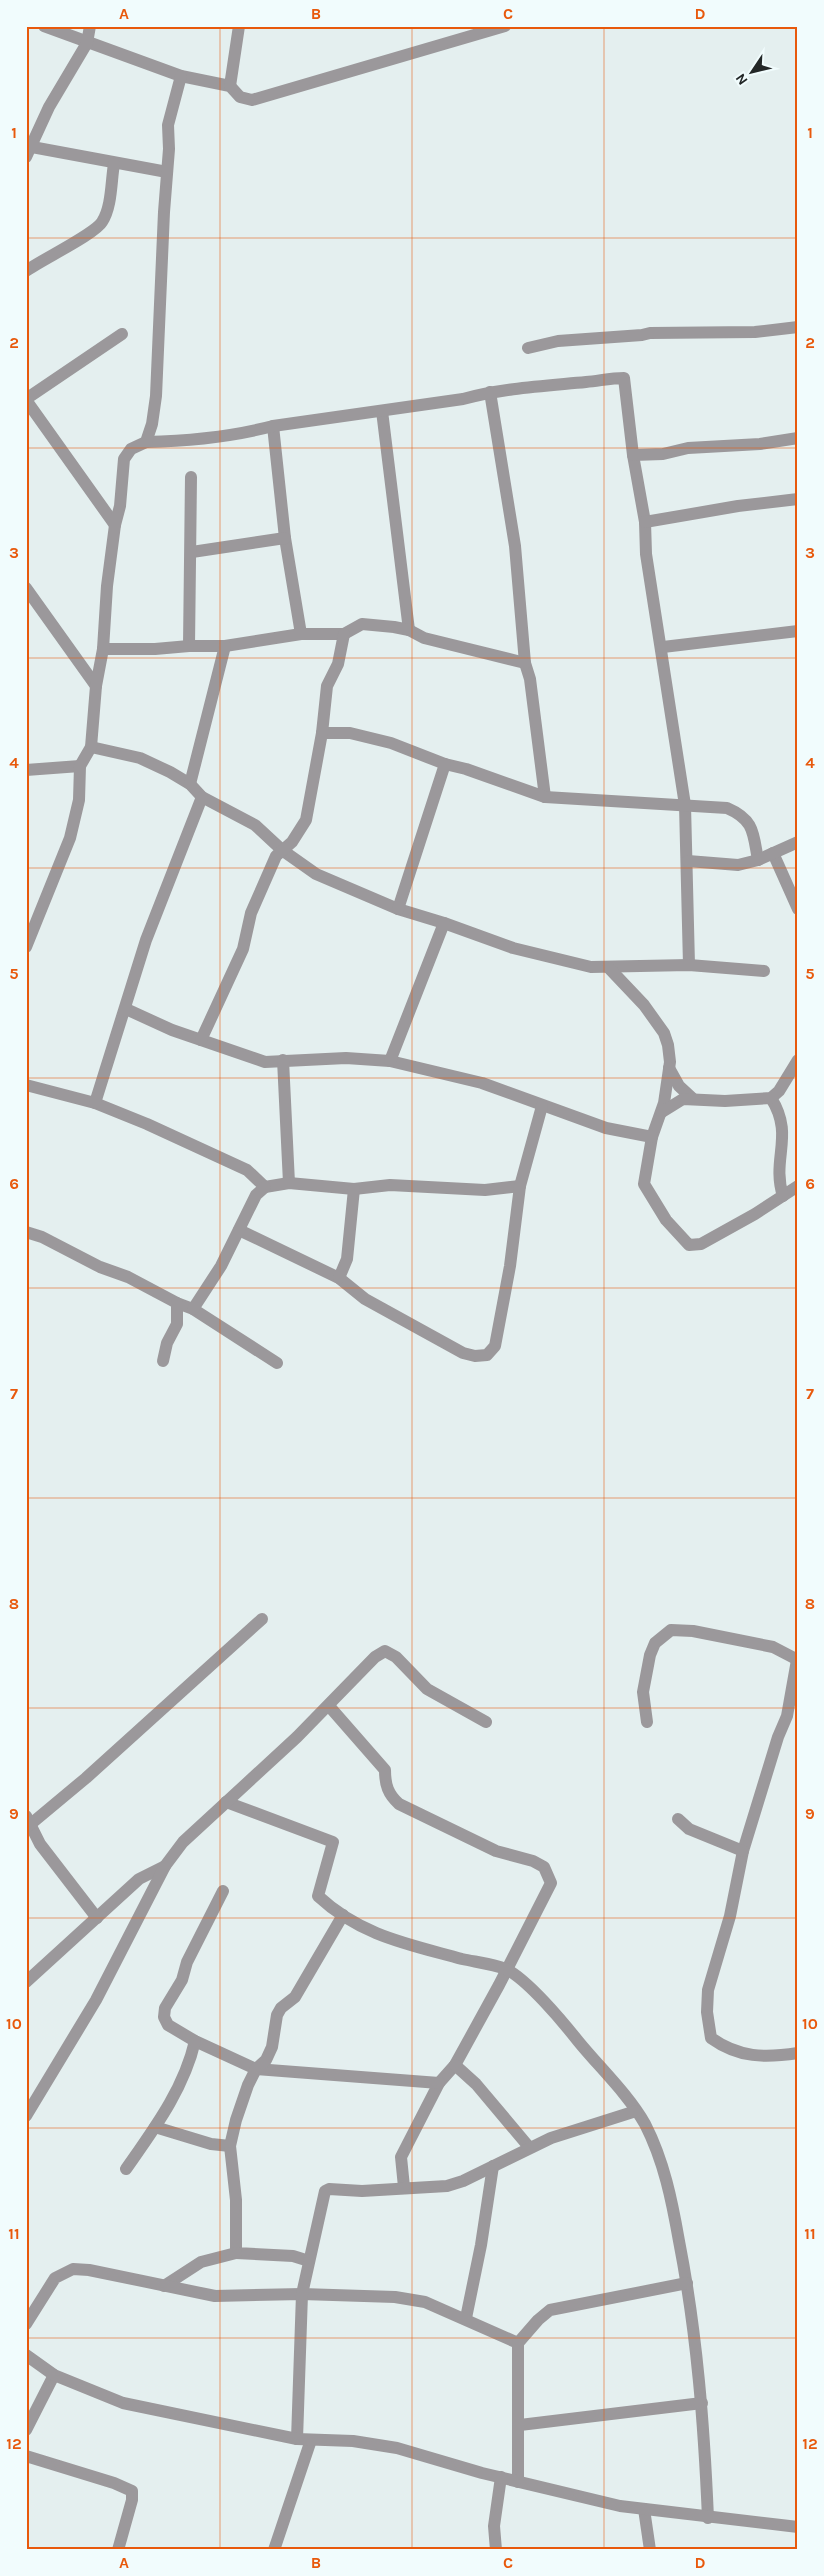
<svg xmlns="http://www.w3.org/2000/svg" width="824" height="2576" viewBox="0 0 824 2576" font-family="Karla,sans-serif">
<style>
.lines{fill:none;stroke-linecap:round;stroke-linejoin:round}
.minor{stroke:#9b989b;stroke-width:12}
.tertiary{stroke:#9b989b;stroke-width:12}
.grid{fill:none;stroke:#e8590c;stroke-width:1;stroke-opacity:0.55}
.neatline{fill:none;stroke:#e8590c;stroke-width:2}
.grid-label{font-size:16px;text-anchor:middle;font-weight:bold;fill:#e8590c}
</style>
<rect width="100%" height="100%" fill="#e4efef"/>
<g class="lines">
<g class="minor">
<polyline points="44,26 181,76 230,86 240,97 252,100 505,26"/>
<polyline points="230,86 239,26"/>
<polyline points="32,147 167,172"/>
<polyline points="26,157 49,107 87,43 90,26"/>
<path d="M26,271C41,260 95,234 102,222C112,207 111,181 114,164"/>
<polyline points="528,348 558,341 642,335 650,333 755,332 798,327"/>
<polyline points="490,392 515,546 525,663 530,679 545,797"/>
<polyline points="26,399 122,334"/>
<polyline points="26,400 115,525"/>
<polyline points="382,411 409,630"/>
<polyline points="273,426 285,538 301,634"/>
<path d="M146,442C189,441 231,437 273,426L463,399C503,388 544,386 586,382C599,381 610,378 624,378L633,455L645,522L646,554L685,805L689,965"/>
<polyline points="633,455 663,454 688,448 760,444 798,438"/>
<polyline points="645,522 738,506 798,499"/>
<polyline points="192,552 285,538"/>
<polyline points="26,588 96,686"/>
<polyline points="189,646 191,477"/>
<polyline points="663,647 798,631"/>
<polyline points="103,649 155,649 189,646 225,646 301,634 344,634 362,624 394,627 409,630 424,638 525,663"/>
<path d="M322,733H350L391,743L445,764L466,769L545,797L727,808C755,820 753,834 758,860"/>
<polyline points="91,747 140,758 170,772 190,784 202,797 255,825 282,850 316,874 398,909 444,923 513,948 591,967 689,965 764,971"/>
<polyline points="26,770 80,766"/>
<polyline points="190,784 225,646"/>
<polyline points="773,853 798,909"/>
<polyline points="688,861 738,865 758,860 798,842"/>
<polyline points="398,909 445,764"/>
<polyline points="26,947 70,838 79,800 80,766 91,747 96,686 103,649 107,586 115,525 120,506 124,459 131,449 146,442 152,424 156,396 164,212 169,149 168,125 181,76"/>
<polyline points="608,967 644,1005 664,1033 668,1045 670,1062 664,1103 652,1137 644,1184 666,1220 689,1245 701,1244 755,1214 798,1186"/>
<polyline points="126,1009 172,1030 265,1062 346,1058 390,1061 482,1083 606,1128 652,1137"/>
<polyline points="201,1040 243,949 251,913 276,856 292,842 306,820 322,733 327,686 338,664 344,634"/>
<polyline points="283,1060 289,1183"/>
<polyline points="390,1061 444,923"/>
<polyline points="669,1068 679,1086 692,1098"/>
<polyline points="26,1085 95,1103 147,1124 247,1170 265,1187 289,1183 354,1189 390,1185 485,1190 520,1186"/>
<path d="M771,1098C795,1136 771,1158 783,1196"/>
<polyline points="95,1103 146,940 202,797"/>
<polyline points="662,1112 683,1099 725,1101 771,1098 779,1091 798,1060"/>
<polyline points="239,1230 339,1278 365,1299 463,1353 475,1356 487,1355 495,1346 510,1266 520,1186 542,1106"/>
<polyline points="26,1232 42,1237 100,1267 128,1277 177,1303 193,1309 277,1363"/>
<polyline points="339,1278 347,1259 354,1189"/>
<polyline points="193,1309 221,1266 256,1195 265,1187"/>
<polyline points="163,1361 167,1343 177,1324 177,1303"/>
<path d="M797,1660L787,1716L778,1737L743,1851L730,1916L708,1990L707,2012L711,2038C739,2058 765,2058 798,2053"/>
<path d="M329,1706L385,1770C385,1785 388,1794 399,1804L496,1851L533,1861L544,1867L551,1883L499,1985L455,2065L439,2083L401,2157L404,2187"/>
<polyline points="647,1722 643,1692 650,1655 655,1643 671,1630 693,1631 773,1647 798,1660"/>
<path d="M226,1802L333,1842L318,1896C361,1936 408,1944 462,1959C476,1962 493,1964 506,1969C528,1980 563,2022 578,2041C600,2068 628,2094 645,2124C664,2161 672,2201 679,2241C697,2333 704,2425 708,2518"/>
<polyline points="26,1816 40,1844 97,1918"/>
<polyline points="678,1819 689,1829 743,1851"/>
<polyline points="26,1828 86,1778 262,1619"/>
<polyline points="223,1891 187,1962 182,1980 165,2008 164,2017 168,2025 195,2041 256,2069 439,2083"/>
<polyline points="26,1982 139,1879 165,1866"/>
<polyline points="455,2065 476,2084 529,2147"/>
<polyline points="26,2116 96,2000 165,1866 183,1842 297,1737 375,1657 385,1651 396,1657 427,1689 486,1722"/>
<polyline points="155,2127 211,2144 230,2146"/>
<path d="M126,2169C154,2129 184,2089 195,2041"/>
<polyline points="309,2261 293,2256 236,2253 236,2200 230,2146 236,2120 248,2085 256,2069 266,2060 272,2047 277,2015 281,2008 295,1997 343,1915"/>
<polyline points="164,2286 201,2262 236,2253"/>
<polyline points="466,2318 481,2245 493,2166"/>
<polyline points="26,2324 55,2278 73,2269 89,2270 215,2296 302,2294 395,2297 425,2302 518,2343"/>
<polyline points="520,2425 702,2403"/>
<polyline points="26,2430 54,2375"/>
<polyline points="297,2439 302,2294 325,2191 329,2189 362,2191 447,2186 463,2181 551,2138 636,2111"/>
<polyline points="26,2456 114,2483 132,2491 132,2500 118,2550"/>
<polyline points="518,2482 518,2343 538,2320 550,2310 687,2283"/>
<polyline points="644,2509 650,2550"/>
<polyline points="274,2550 311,2440"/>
<polyline points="496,2550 494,2526 501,2477"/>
</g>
<polyline class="tertiary" points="26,2355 54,2375 123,2403 297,2439 353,2441 397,2448 482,2473 620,2506 798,2527"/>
</g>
<path class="grid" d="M220,26V2550M412,26V2550M604,26V2550M26,238H798M26,448H798M26,658H798M26,868H798M26,1078H798M26,1288H798M26,1498H798M26,1708H798M26,1918H798M26,2128H798M26,2338H798"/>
<rect width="824" height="2576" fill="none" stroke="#f1fcfd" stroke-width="55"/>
<g transform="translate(752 72) rotate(235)" stroke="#f1fcfd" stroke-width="4" paint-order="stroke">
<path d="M0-4L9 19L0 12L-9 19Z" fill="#232727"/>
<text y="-8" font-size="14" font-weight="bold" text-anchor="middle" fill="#232727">N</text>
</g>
<rect x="28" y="28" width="768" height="2520" class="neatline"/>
<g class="grid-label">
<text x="124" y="19">A</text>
<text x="316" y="19">B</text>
<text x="508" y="19">C</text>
<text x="700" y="19">D</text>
<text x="14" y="138">1</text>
<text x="810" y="138">1</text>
<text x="14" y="348">2</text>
<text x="810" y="348">2</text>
<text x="14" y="558">3</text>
<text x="810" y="558">3</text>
<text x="14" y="768">4</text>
<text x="810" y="768">4</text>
<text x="14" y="979">5</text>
<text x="810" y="979">5</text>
<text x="14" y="1189">6</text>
<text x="810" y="1189">6</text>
<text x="14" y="1399">7</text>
<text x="810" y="1399">7</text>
<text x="14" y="1609">8</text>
<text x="810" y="1609">8</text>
<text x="14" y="1819">9</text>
<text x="810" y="1819">9</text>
<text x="14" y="2029">10</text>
<text x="810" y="2029">10</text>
<text x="14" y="2239">11</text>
<text x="810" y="2239">11</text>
<text x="14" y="2449">12</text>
<text x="810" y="2449">12</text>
<text x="124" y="2568">A</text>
<text x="316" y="2568">B</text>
<text x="508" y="2568">C</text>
<text x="700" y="2568">D</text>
</g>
</svg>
